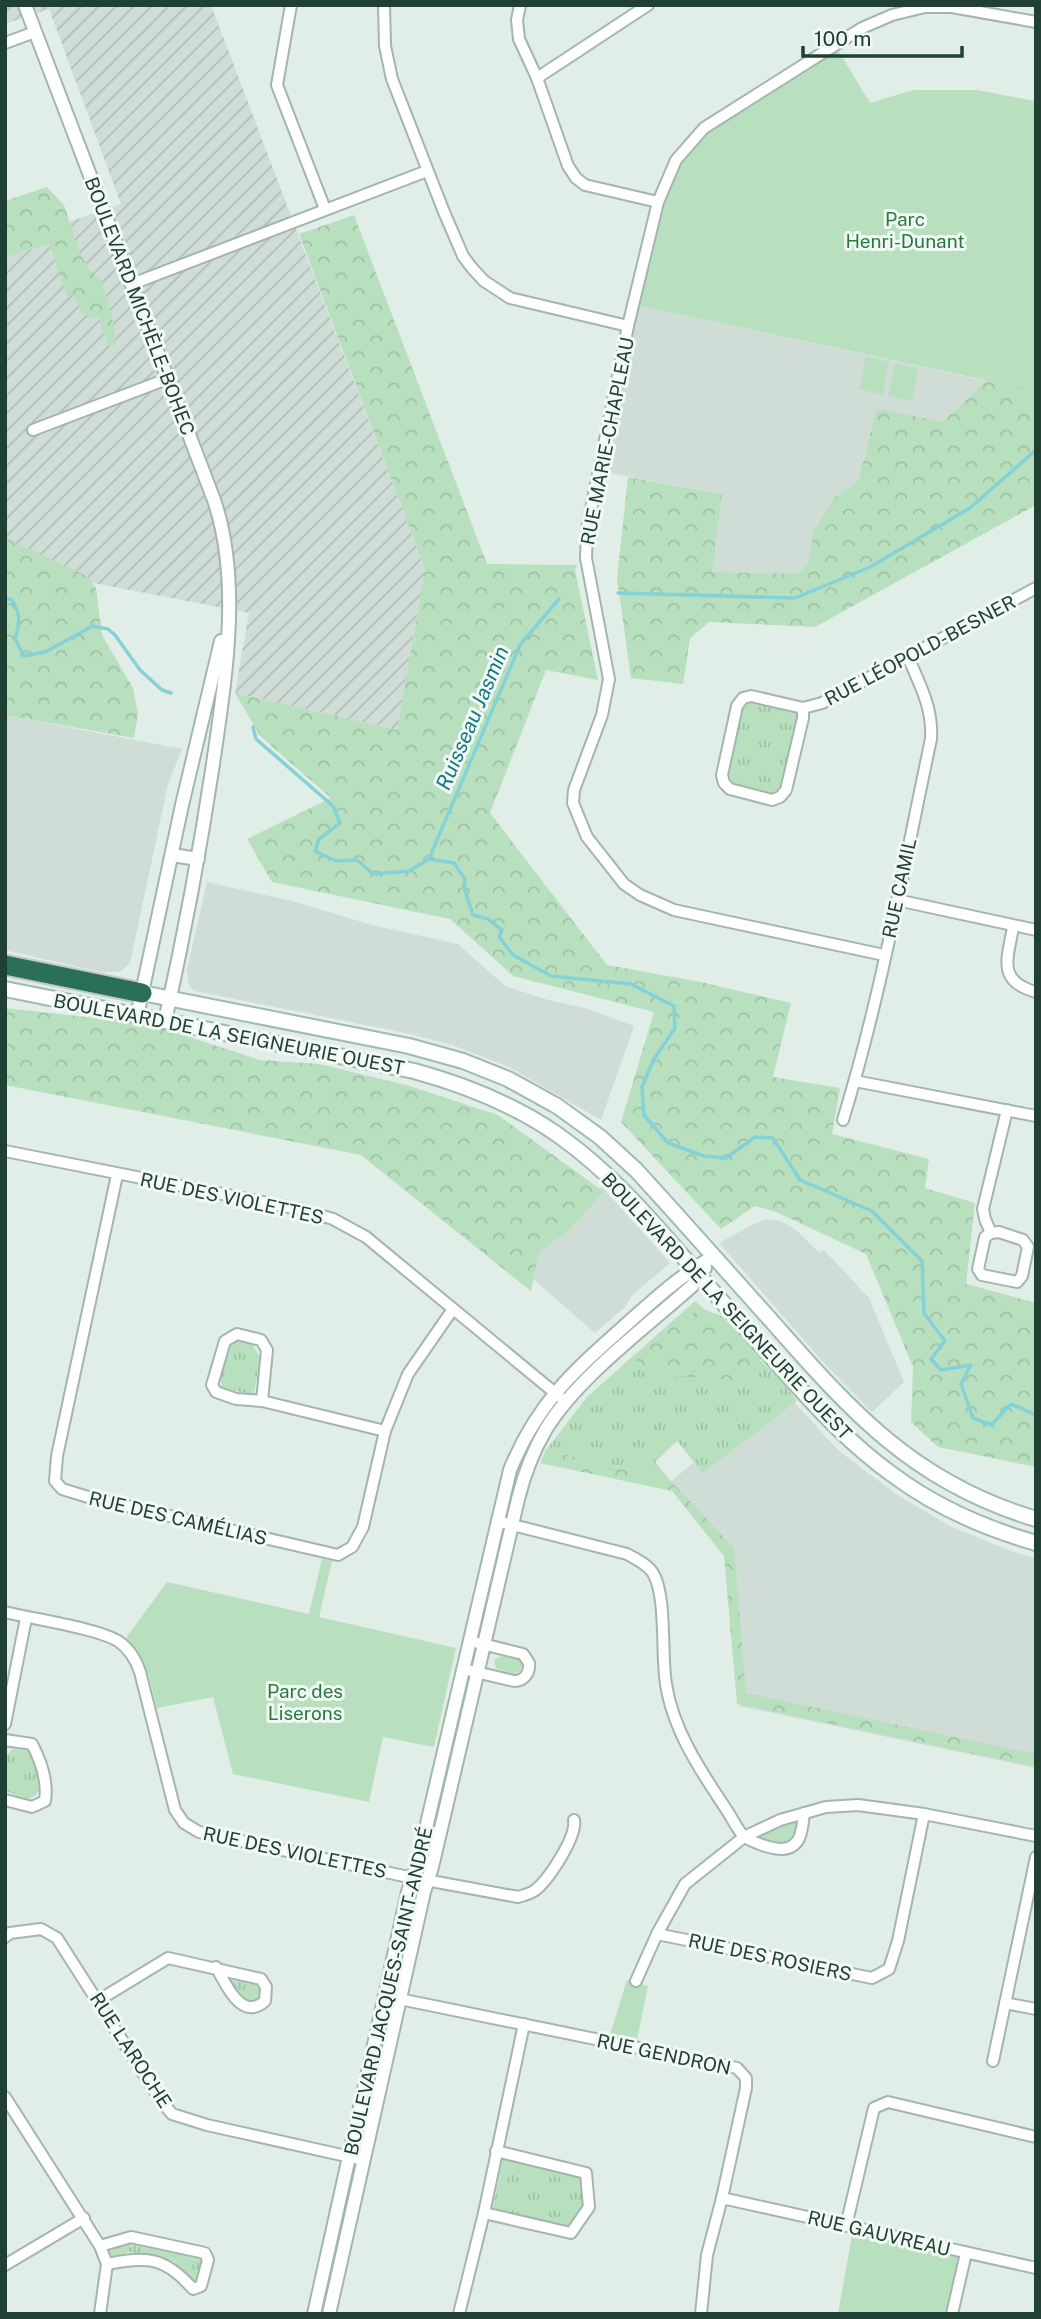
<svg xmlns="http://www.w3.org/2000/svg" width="1041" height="2319" viewBox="0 0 1041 2319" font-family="'Public Sans',sans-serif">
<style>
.built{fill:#cfddd6}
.industrial{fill:url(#industrial-furrows)}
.grass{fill:url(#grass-tufts)}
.forest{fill:url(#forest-crowns)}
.green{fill:#b8e0bf}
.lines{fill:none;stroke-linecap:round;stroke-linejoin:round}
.stream{stroke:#84d2d7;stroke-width:3.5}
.minor-casing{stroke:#a3b6ae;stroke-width:14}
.tertiary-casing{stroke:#a3b6ae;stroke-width:16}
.secondary-casing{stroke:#9fbaae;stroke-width:18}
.motorway-casing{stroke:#c1cac6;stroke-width:23}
.minor{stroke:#fff;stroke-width:10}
.tertiary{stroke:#fff;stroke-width:12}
.secondary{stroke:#fff;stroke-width:14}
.motorway{stroke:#296f5a;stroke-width:19}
.labels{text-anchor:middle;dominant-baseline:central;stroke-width:6;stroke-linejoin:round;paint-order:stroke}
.park-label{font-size:19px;fill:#267a3f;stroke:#f2f9f5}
.street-label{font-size:19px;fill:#204034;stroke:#f2f9f5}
.water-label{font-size:21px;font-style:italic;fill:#147981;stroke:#f2f9f5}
</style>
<defs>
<pattern id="industrial-furrows" width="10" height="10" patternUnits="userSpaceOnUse" patternTransform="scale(1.75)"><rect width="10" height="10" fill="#cfddd6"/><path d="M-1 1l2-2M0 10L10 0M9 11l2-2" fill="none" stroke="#b1bfb8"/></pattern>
<pattern id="grass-tufts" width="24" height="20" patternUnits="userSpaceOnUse" patternTransform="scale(1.75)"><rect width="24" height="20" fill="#b8e0bf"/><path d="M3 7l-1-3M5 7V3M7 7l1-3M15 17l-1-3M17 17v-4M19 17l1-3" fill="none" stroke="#9ec1a5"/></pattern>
<pattern id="forest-crowns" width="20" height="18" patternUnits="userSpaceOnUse" patternTransform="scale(1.75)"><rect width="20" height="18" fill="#b8e0bf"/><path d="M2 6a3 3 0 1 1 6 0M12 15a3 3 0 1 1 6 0" fill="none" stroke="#9ec1a5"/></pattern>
</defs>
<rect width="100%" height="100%" fill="#e1ede7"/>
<g class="built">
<polygon points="636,305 986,381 942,422 877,408 858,481 810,580 711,572 722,494 599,471"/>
<polygon points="5,715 182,749 168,784 130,963 120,972 100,972 5,950"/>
<polygon points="207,882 292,901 372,925 458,944 505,986 548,1000 585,1008 634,1026 601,1120 509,1067 452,1045 406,1033 195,991 189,986 187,970"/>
<polygon points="602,1187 670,1263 633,1294 625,1307 595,1333 517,1265"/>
<polygon points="766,1219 780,1221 795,1229 819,1253 824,1250 869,1298 904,1382 872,1412 825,1364 719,1243 752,1225"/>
<polygon points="781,1388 839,1451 896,1494 950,1526 1010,1551 1036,1558 1036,1768 739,1706 726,1558 667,1485"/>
</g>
<polygon class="industrial" points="5,5 211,5 425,569 397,730 235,693 249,613 78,580 5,545 5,244 121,204 49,9 5,24"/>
<g class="grass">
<polygon points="743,698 803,708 780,797 724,783"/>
<polygon points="695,1301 776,1375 797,1401 703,1473 677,1441 655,1462 670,1480 546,1450 587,1397"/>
<polygon points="233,1341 252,1344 260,1357 254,1395 223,1388 219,1378"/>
<polygon points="501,1656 519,1660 522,1665 520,1671 514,1674 496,1668 494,1660"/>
<polygon points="13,1749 28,1751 36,1765 39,1790 35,1796 27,1799 5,1791 6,1756"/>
<polygon points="800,1818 797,1838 782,1845 755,1839 781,1825"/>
<polygon points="230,1980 254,1983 260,1990 259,1999 245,2002"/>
<polygon points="503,2158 581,2176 584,2206 569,2228 492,2212"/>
<polygon points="133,2242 198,2256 202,2262 199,2279 193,2281 173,2261 130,2252 112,2257 109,2250"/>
</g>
<g class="forest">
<polygon points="1036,110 1036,505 815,627 709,622 690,638 683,684 631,678 617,578 628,477 722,494 712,572 799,574 808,564 814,531 834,498 858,481 877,408 942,422 986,381"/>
<polygon points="47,187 64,205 79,252 91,272 102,281 114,325 116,345 108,346 98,317 88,319 86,313 82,314 74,295 67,296 49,244 5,257 5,201"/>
<polygon points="354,215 487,564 577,565 575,570 598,680 546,670 490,813 607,965 701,982 791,1003 773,1077 840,1088 832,1134 929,1159 925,1188 975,1203 966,1284 1036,1303 1036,1467 938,1447 911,1422 913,1367 866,1254 776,1212 755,1206 721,1229 621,1122 654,1012 513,976 450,919 272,882 247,839 331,798 260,736 235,693 397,730 425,569 299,234"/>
<polygon points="5,538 87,576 96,588 102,635 133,688 138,714 134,738 5,715"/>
<polygon points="5,1008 150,1024 260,1060 319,1064 406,1085 498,1115 604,1192 567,1232 539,1252 531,1291 361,1155 5,1085"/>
<polygon points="703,1309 722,1316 761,1358 758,1373 752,1379 734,1380 646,1374 638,1368 636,1358 675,1322"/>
<polygon points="546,1450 670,1480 734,1548 746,1693 1036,1754 1036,1767 737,1704 724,1556 672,1491 540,1463"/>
</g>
<g class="green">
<polygon points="835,45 870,103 913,90 977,90 1036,101 1036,391 636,305 659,202 677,163 701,130"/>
<polygon points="866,357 889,362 883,395 859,389"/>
<polygon points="895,364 918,369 912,401 888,396"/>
<path d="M322,1559L332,1561L319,1617L456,1648L434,1747L383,1737L369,1802L233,1774L213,1697L157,1708C150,1682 147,1657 126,1638L167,1582L309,1614Z"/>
<polygon points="627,1980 648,1986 637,2040 610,2035"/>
<polygon points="852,2235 958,2258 946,2314 838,2314"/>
</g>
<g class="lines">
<g class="stream">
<polyline points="618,593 795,598 870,567 970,508 1036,450"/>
<path d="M5,598L12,600C21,615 20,622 15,639L24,656L45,652L93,626L108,629L115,635L140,670L162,690L171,693"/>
<polyline points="253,727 256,739 333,806 340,823 319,839 315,851 336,861 357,860 373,874 409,871 429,859 454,863 465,879 464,887 473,915 488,919 502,930 499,937 513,955 551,976 631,984 674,1006 675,1028 654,1059 642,1087 644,1115 668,1143 704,1156 726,1158 755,1137 773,1138 800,1180 872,1211 922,1261 924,1313 945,1341 931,1359 941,1370 971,1365 961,1384 973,1418 991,1425 1011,1404 1036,1415"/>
<polyline points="429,859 520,645 559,599"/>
</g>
<g class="minor-casing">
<g id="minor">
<polyline points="291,5 277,85 325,209"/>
<polyline points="384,5 385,46 392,79 444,212 463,256 472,268 484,281 510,298 628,326"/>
<polyline points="520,5 517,20 519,39 537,78 568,166 576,178 585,185 658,202"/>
<polyline points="5,43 35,32"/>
<polyline points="537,78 648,5"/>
<polyline points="132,284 427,171"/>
<polyline points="33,430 167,379"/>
<polygon points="751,696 803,708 803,718 786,790 780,797 772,800 730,789 724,783 722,775 737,706 743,698"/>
<polyline points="803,708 822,703 1036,588"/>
<polyline points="897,900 1036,930"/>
<path d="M1013,927C1008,958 996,981 1036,992"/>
<polyline points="884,955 674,910 640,895 624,884 587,837 573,803 574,790 602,715 609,679 586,558 587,529 628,326 658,202 676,160 704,128 862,28 892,15 925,7 952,7 1036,22"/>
<polyline points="855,1081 1036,1116"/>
<path d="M843,1120C881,996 904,866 931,739C933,708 920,685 908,657"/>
<polyline points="5,1151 298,1209 333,1219 366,1237 566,1402"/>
<polyline points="117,1175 57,1456 55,1481 62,1489 88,1497 338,1555 352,1547 363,1527 385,1431 408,1374 453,1309"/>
<polygon points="999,1232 1023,1240 1028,1247 1022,1276 1017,1282 982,1275 978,1269 985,1237 991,1233"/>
<polyline points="991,1233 985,1219 983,1209 1007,1110"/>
<polyline points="262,1401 267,1350 261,1340 237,1334 225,1341 212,1385 216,1392 236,1399 262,1401 385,1431"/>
<path d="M497,1521L627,1554C636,1559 647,1564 653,1573C667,1597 661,1655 666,1684C673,1731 702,1773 728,1812C733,1820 739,1833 746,1838C755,1843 771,1849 782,1849C802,1848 802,1829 804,1813"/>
<path d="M5,1612C33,1619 96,1628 118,1641C130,1649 136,1660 140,1672L175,1810L184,1823L199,1832L404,1876L518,1897C524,1895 529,1894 534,1891C548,1881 577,1837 574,1820"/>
<path d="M463,1669L514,1681C525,1681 530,1672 529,1663L523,1654L478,1643"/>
<polyline points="5,1724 26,1618"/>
<path d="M5,1740L32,1744C41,1761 48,1781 45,1801L32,1807L5,1800"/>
<polyline points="657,1934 872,1978 889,1969 898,1941 924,1814"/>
<polyline points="5,1937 10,1933 41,1929 57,1938 159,2098 172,2114 207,2125 364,2160"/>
<polyline points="636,1981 657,1934 685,1884 744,1837 780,1820 826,1807 858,1805 924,1814 1036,1836"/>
<polyline points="385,1996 737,2068 746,2078 746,2088 722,2198 707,2255 701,2314"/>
<path d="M99,2000L168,1958L261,1979L266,1987L265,2001C241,2022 226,1984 216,1967"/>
<polyline points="1005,2003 1036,2009"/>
<polyline points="993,2061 1036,1857"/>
<polyline points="5,2097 100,2246 107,2264 100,2314"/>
<polyline points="722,2198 1036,2268"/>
<polyline points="484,2213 571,2233 589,2207 586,2173 496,2151"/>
<polyline points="846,2226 874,2108 888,2102 1036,2137"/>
<path d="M100,2246L131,2237L205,2253L208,2260L201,2286L193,2289C165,2257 148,2256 107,2264"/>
<polyline points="5,2265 84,2218"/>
<polyline points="459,2314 484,2213 524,2024"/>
<polyline points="952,2314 966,2253"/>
</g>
</g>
<g class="tertiary-casing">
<g id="tertiary">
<path d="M25,5L214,500C242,582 225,680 213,764C200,850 184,936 165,1021"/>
<polyline points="172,855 198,859"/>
<polyline points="137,1016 182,805 221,641"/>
<path d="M314,2314L408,1892L418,1862L510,1470C538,1401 575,1370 629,1322C656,1298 682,1274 713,1257"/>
<path d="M329,2314L424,1892L432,1867L518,1499C524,1475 533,1451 546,1429C578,1377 646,1327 692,1286L705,1268"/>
</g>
</g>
<g class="secondary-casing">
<g id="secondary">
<path d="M5,989L414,1071C465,1085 514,1104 558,1135C612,1173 655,1224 697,1273C725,1306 754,1337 782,1369C816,1407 851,1445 893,1475C936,1507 984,1528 1036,1543"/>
<path d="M142,993L409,1046L463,1061L508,1079L557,1106L600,1137L636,1170C681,1219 724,1268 768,1317C850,1410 912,1482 1036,1519"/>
</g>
</g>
<g class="motorway-casing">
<polyline id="motorway" points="5,965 142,993"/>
</g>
<use href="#minor" class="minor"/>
<use href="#tertiary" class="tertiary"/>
<use href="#secondary" class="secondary"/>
<use href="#motorway" class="motorway"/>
</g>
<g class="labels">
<g class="park-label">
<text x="905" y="219">Parc<tspan x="905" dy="22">Henri-Dunant</tspan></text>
<text x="305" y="1691">Parc des<tspan x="305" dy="22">Liserons</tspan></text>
</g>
<g class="street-label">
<text transform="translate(140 306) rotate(69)">BOULEVARD MICHÈLE-BOHEC</text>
<text transform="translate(607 441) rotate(-79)">RUE MARIE-CHAPLEAU</text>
<text transform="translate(920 650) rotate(-28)">RUE LÉOPOLD-BESNER</text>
<text transform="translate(899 888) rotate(-78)">RUE CAMIL</text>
<text transform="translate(229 1034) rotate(11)">BOULEVARD DE LA SEIGNEURIE OUEST</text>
<text transform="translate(232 1198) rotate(12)">RUE DES VIOLETTES</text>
<text transform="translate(727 1306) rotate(47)">BOULEVARD DE LA SEIGNEURIE OUEST</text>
<text transform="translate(178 1518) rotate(13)">RUE DES CAMÉLIAS</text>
<text transform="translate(295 1852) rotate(12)">RUE DES VIOLETTES</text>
<text transform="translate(770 1957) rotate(12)">RUE DES ROSIERS</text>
<text transform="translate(388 1991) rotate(-77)">BOULEVARD JACQUES-SAINT-ANDRÉ</text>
<text transform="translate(131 2050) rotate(57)">RUE LAROCHE</text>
<text transform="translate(664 2054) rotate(12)">RUE GENDRON</text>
<text transform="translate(879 2233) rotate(13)">RUE GAUVREAU</text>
</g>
<g class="water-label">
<text transform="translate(472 718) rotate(-67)">Ruisseau Jasmin</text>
</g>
</g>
<rect width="1041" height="2319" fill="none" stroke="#204034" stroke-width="14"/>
<path d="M803 46v10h159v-10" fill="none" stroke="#204034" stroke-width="3.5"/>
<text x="814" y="46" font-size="21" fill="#204034" stroke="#f2f9f5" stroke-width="5" paint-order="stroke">100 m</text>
</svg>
